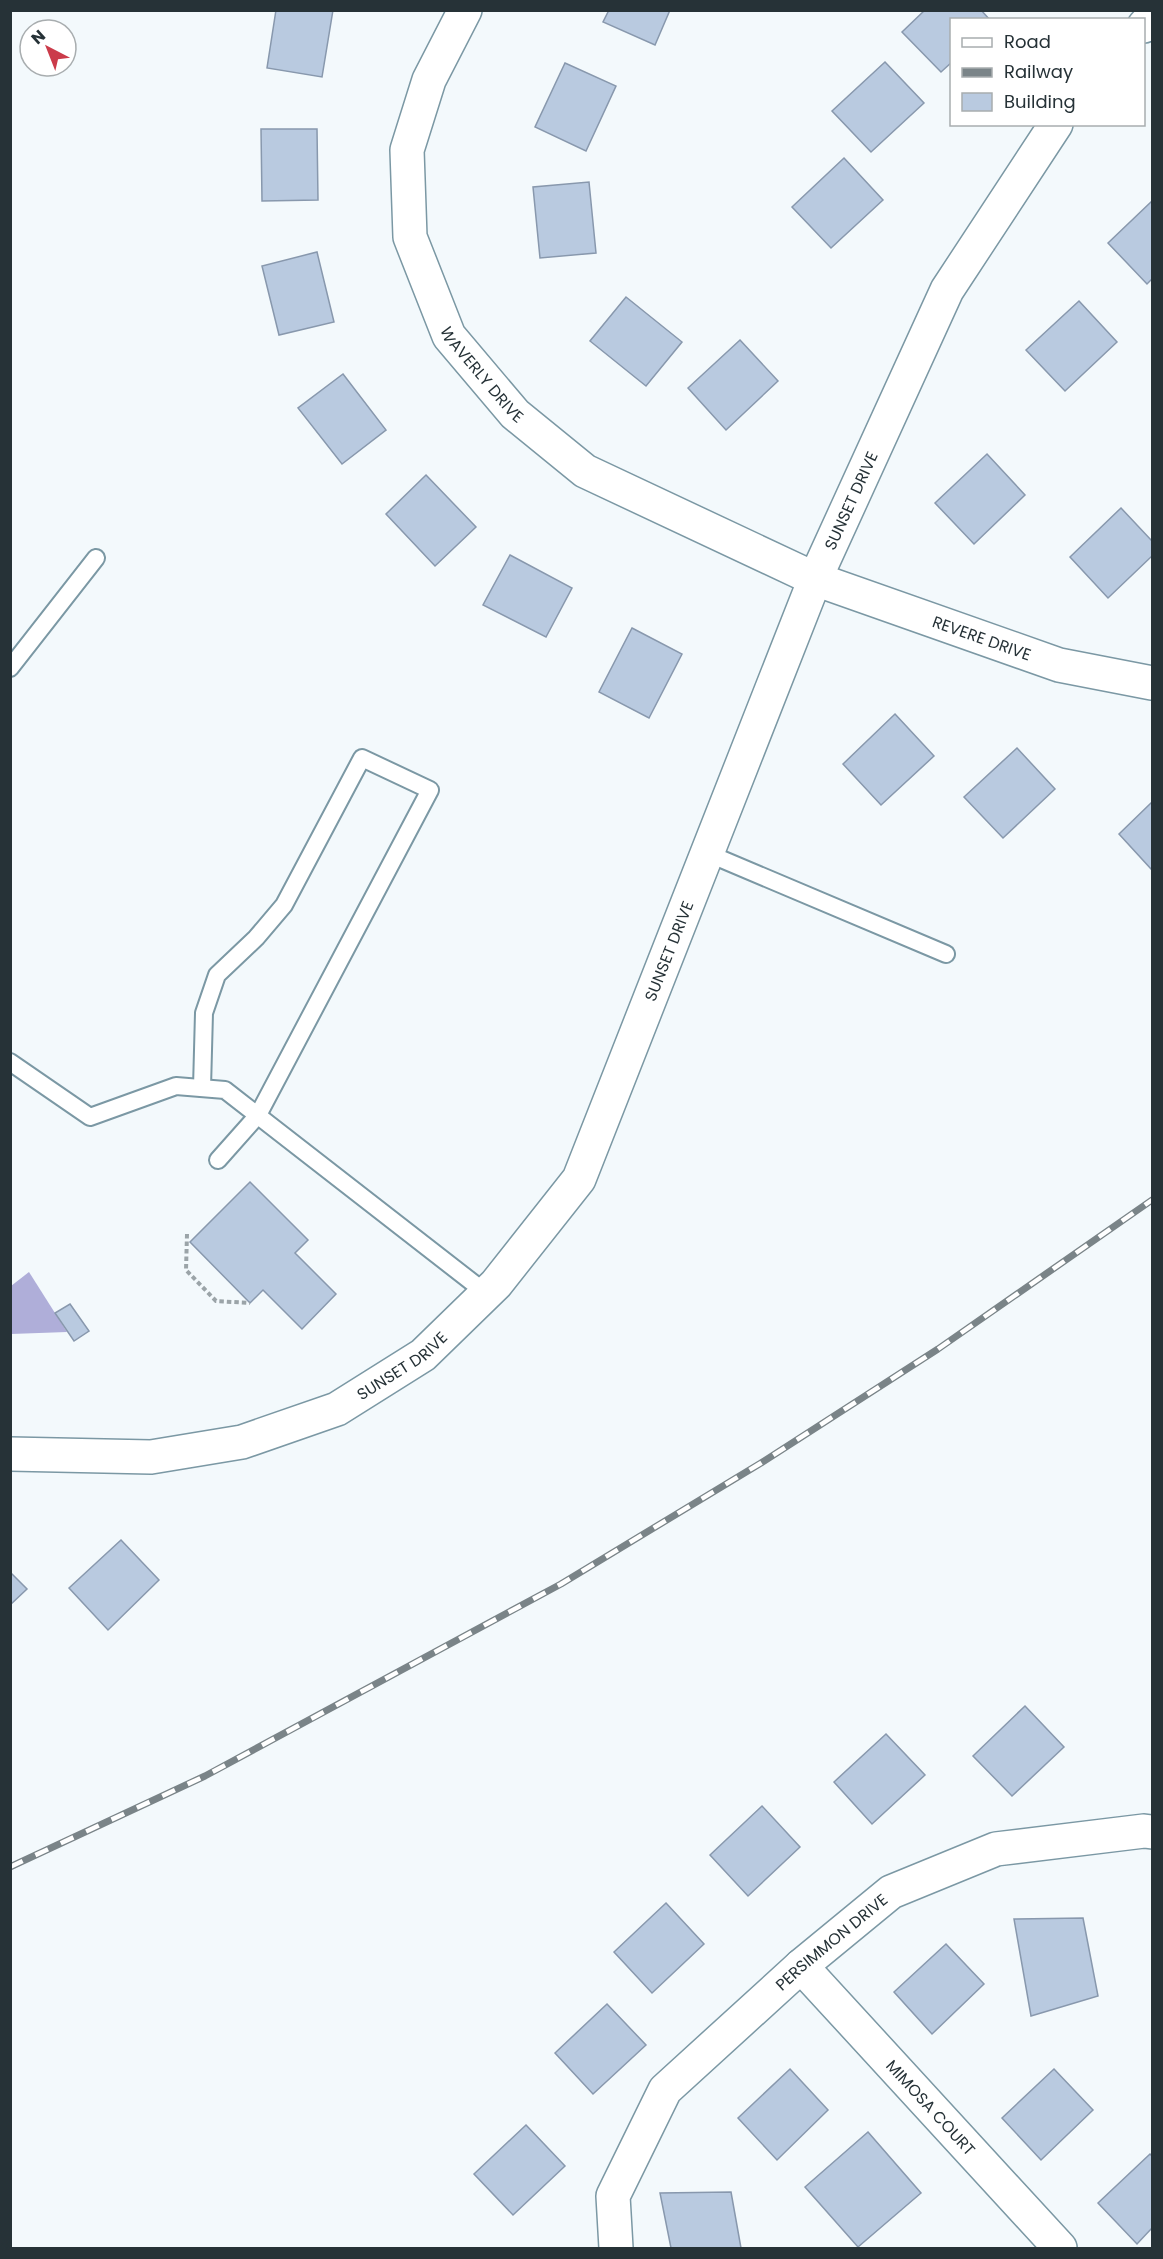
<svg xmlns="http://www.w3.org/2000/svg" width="1163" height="2259" viewBox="0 0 1163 2259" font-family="Poppins,sans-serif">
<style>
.water{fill:#afaed9}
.building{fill:#b9cae0;stroke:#8898ad;stroke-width:1.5}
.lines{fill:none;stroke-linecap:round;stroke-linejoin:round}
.lane-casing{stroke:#7b98a4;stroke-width:20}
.street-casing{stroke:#7b98a4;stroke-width:36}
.secondary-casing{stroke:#7b98a4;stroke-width:36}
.path{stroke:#9ba4a8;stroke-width:4;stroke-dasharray:4.5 3;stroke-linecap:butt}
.lane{stroke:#fff;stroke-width:16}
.street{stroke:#fff;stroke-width:33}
.secondary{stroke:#fff;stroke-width:33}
.rail-casing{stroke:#7a8488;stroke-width:7}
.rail{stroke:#fff;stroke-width:4.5;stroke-dasharray:14;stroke-linecap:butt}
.labels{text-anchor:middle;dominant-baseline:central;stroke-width:6;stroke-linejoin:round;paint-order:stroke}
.street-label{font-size:16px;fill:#263237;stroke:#fff}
</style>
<rect width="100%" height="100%" fill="#f3f9fc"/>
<polygon class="water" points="29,1272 67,1332 11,1334 11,1286"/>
<g class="building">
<polygon points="276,10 333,10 322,77 267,68"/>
<polygon points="609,10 670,10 655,45 603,22"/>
<polygon points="925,10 981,10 990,20 952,20 952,62 941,72 902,32"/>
<polygon points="885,62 924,103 871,152 832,111"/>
<polygon points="565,63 616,86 586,151 535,127"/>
<polygon points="261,129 317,129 318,200 262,201"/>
<polygon points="844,158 883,200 831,248 792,207"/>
<polygon points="589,182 596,253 540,258 533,187"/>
<polygon points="1152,201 1152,279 1147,284 1108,243"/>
<polygon points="317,252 334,322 279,335 262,266"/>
<polygon points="626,297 682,342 646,386 590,341"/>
<polygon points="1079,301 1117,342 1065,391 1026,350"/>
<polygon points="740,340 778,381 726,430 688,388"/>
<polygon points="343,374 386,430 342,464 298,408"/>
<polygon points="987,454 1025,495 974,544 935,503"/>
<polygon points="426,475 476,527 435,566 386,514"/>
<polygon points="1121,508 1152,541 1152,556 1108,598 1070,557"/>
<polygon points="510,555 572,588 546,637 483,605"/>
<polygon points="632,628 682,654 649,718 599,692"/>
<polygon points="895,714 934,756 881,805 843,764"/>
<polygon points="1017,748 1055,789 1003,838 964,797"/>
<polygon points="1152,802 1152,870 1119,834"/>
<polygon points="250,1182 308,1240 295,1253 336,1294 302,1329 263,1290 250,1303 190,1242"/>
<polygon points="70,1304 89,1331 74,1341 55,1313"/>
<polygon points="121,1540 159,1580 108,1630 69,1588"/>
<polygon points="10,1572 27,1589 10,1605"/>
<polygon points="1025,1706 1064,1747 1012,1796 973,1756"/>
<polygon points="886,1734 925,1775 872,1824 834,1782"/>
<polygon points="762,1806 800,1847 748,1896 710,1855"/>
<polygon points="666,1903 704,1944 652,1993 614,1952"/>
<polygon points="1083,1918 1098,1996 1031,2016 1014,1919"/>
<polygon points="946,1944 984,1984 932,2034 894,1992"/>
<polygon points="607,2004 646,2045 593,2094 555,2053"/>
<polygon points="790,2069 828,2110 777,2160 738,2118"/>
<polygon points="1054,2069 1093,2110 1041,2160 1002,2118"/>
<polygon points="526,2125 565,2166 513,2215 474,2174"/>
<polygon points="868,2132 921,2193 858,2247 805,2187"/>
<polygon points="1150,2154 1152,2156 1152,2228 1137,2244 1098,2203"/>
<polygon points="731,2192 741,2248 671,2248 660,2193"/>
</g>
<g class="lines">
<g class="lane-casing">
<g id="lane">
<polyline points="10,668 96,558"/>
<polyline points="707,853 946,954"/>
<polyline points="10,1062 90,1117 176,1086 225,1090 486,1293"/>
<polyline points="202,1088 204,1013 217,975 256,938 284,905 362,758 430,790 258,1115 218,1160"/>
</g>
</g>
<g class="street-casing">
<g id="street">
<path id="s1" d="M465,10L429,80L407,150L410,237L449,336L515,414L585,471L815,579L1059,665L1152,683"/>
<path id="s2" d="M801,1966L1060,2248"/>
<path id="s3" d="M616,2248L613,2196L665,2090L801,1966L891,1892L996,1849L1144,1831L1152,1832"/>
</g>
</g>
<g class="secondary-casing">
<g id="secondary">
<polyline points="1144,26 1152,17"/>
<path id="s4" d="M10,1454L151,1457L242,1442L337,1409L423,1355L496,1284L579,1179L815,579L947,290L1056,124"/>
</g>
</g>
<polyline class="path" points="187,1234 186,1270 216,1301 250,1303"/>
<use href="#lane" class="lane"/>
<use href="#street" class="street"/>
<use href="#secondary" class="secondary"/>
<g class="rail-casing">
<polyline id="rail" points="10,1867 205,1776 561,1584 761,1463 938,1349 1152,1200"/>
</g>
<use href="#rail" class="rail"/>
</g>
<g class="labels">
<g class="street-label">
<text stroke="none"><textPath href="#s1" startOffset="396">WAVERLY DRIVE</textPath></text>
<text stroke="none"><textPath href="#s4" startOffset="1402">SUNSET DRIVE</textPath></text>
<text stroke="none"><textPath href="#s1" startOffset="969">REVERE DRIVE</textPath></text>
<text stroke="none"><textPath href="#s4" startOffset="916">SUNSET DRIVE</textPath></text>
<text stroke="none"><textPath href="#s4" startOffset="412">SUNSET DRIVE</textPath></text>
<text stroke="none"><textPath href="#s3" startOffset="393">PERSIMMON DRIVE</textPath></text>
<text stroke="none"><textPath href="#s2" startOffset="192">MIMOSA COURT</textPath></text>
</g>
</g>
<rect width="1163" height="2259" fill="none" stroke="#263237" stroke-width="24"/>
<rect x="950" y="18" width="195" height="108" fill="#ffffff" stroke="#a8adaf" stroke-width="1.5"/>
<rect x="962" y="38" width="30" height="9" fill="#ffffff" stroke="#a8adaf" stroke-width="1.5"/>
<text x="1004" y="48" font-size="18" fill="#263237">Road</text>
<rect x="962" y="68" width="30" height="9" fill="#7a8488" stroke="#a8adaf" stroke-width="1.5"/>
<text x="1004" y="78" font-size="18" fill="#263237">Railway</text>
<rect x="962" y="93" width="30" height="18" fill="#b9cae0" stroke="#a8adaf" stroke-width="1.5"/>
<text x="1004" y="108" font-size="18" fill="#263237">Building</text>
<g transform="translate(48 48) rotate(318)"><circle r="28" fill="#ffffff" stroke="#a8adaf" stroke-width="1.5"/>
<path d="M0-4.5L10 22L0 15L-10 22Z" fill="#cb3b4a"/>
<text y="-9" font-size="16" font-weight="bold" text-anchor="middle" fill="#263237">N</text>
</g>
</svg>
